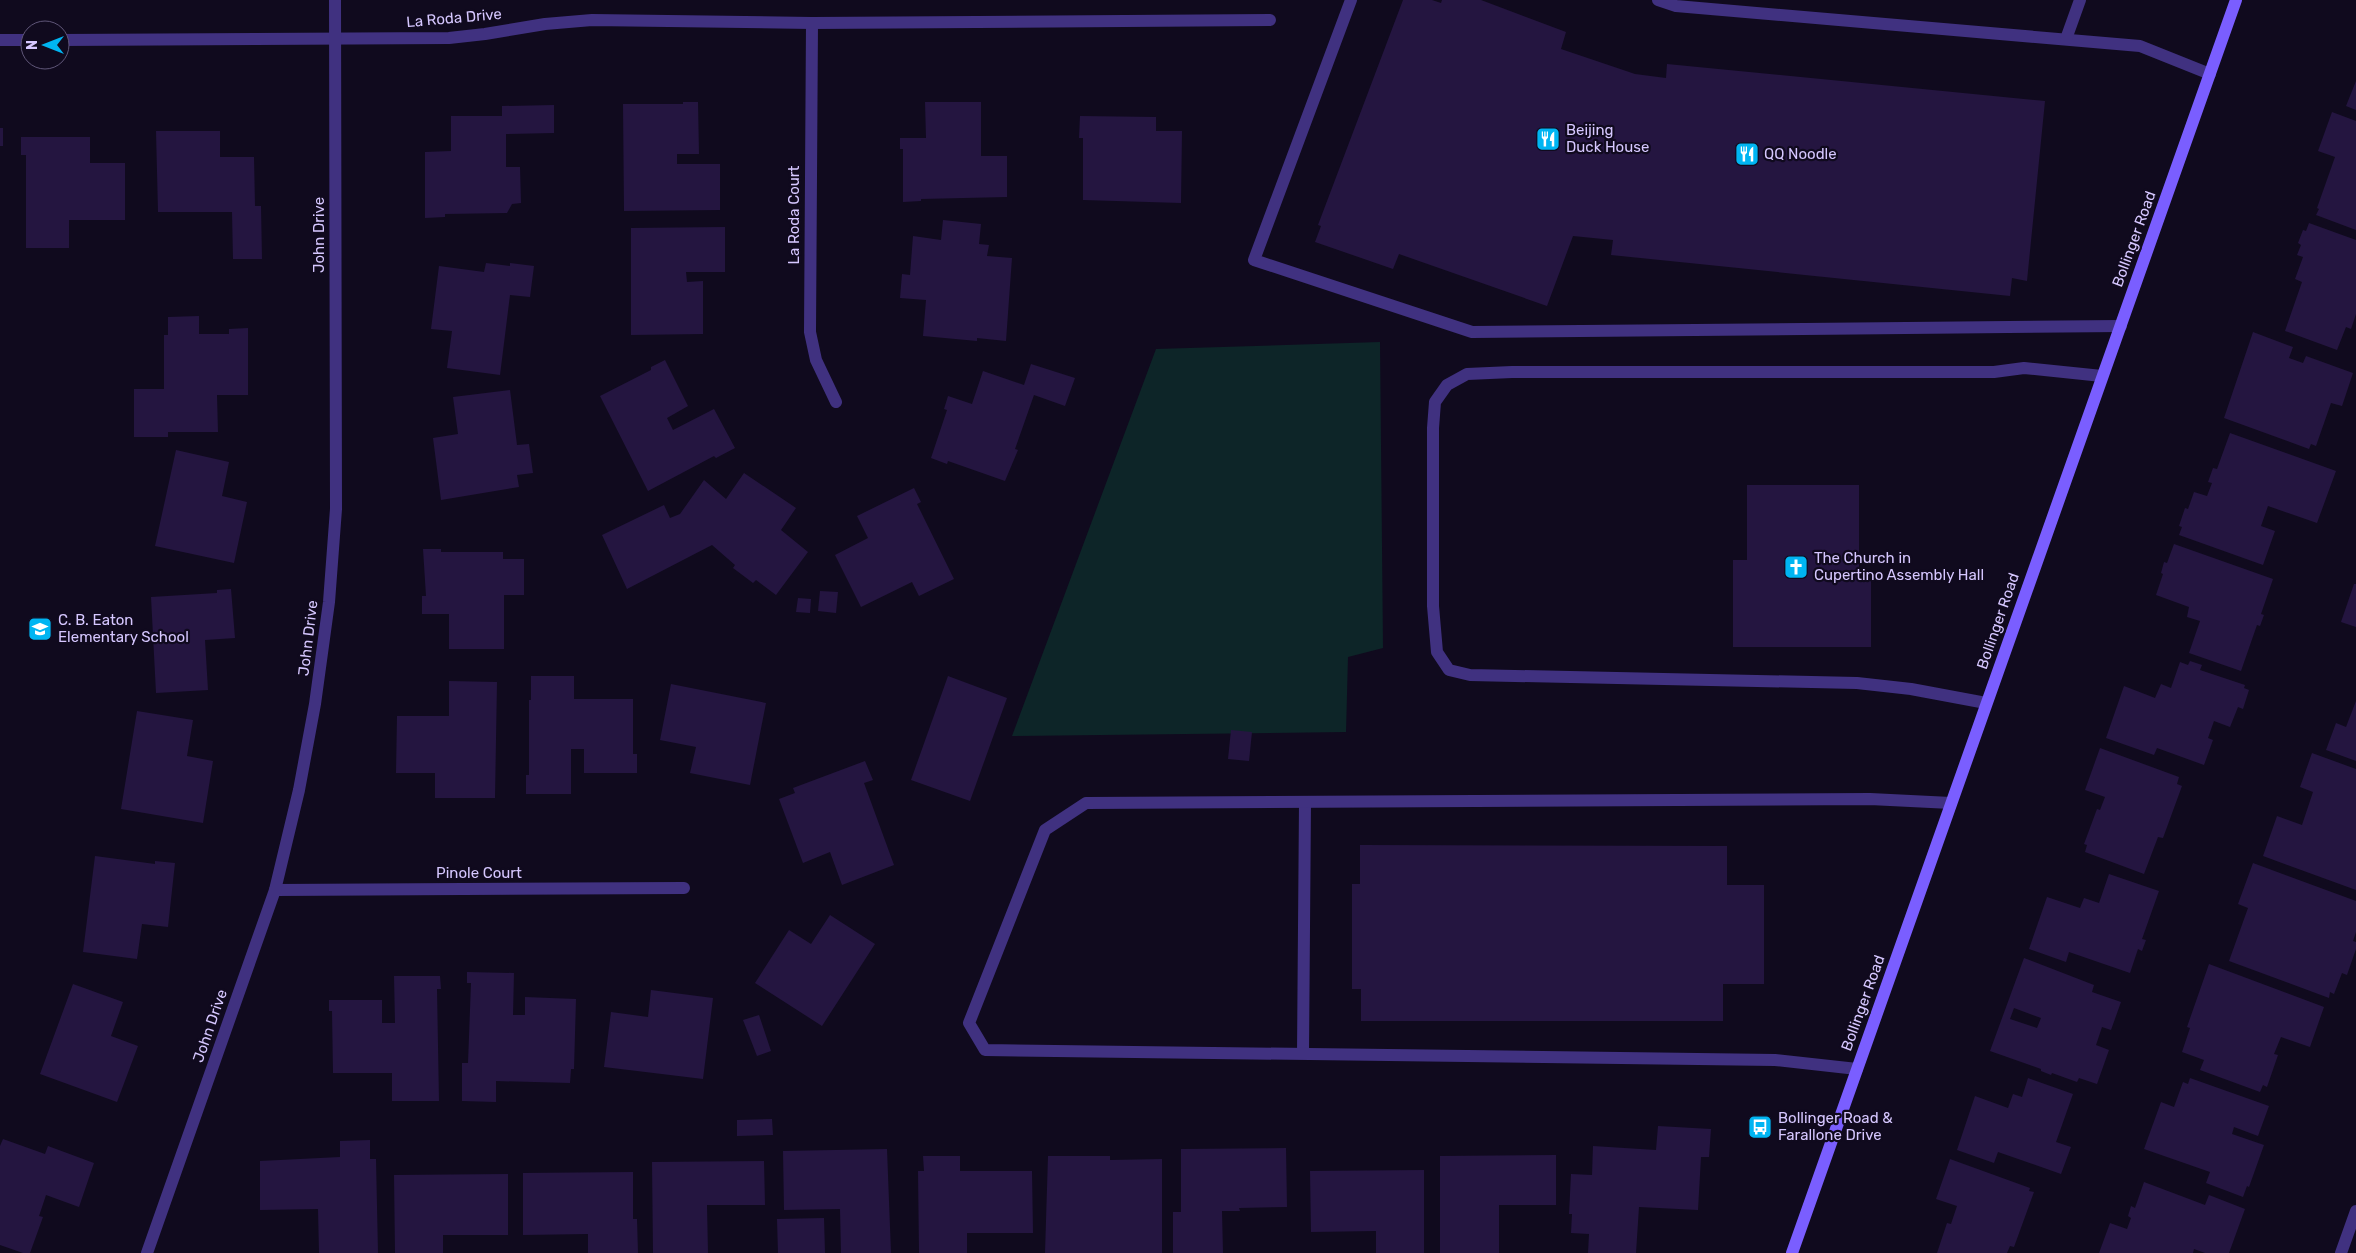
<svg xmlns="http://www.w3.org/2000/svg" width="2356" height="1253" viewBox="0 0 2356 1253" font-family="Rubik,sans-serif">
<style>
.green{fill:#0d2528}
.building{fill:#241540;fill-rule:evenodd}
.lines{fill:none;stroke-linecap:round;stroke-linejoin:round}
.lane{stroke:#403180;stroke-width:12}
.street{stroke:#403180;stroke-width:12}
.secondary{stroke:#7a5eff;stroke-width:12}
.labels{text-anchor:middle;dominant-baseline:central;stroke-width:4.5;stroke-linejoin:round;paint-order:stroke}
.street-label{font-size:15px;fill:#d6c7ff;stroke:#100a1e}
.poi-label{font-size:15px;fill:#d6c7ff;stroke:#100a1e;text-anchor:start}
</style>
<rect width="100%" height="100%" fill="#100a1e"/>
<polygon class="green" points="1380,342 1383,648 1348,657 1346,732 1012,736 1156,349"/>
<g class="building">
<polygon points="1403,0 1432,0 1441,3 1442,0 1481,0 1566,32 1561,49 1635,74 1666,78 1667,64 2045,101 2027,281 2012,278 2010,296 1611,255 1613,240 1573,236 1547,306 1399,254 1393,269 1315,242 1321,226 1318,225"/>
<polygon points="2356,81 2356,110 2346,106"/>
<polygon points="683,102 698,102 699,154 677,154 677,164 720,164 720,210 624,211 623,104 683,104"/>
<polygon points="925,102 981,102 981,156 1007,156 1007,197 921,199 921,201 903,202 903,149 900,149 900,138 926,138"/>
<polygon points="554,105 554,133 506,134 506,167 520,167 521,203 512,204 507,213 445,214 445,217 425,218 425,152 451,151 451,116 502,116 502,106"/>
<polygon points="2332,112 2356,121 2356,230 2316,215 2319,209 2317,208 2335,157 2318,151"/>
<polygon points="1080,116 1156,117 1156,131 1182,131 1181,203 1083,200 1083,138 1079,138"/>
<rect x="0" y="128" width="3" height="18"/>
<polygon points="156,131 220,131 220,157 254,157 255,206 261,206 262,259 233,259 232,212 158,212"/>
<polygon points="21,137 90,137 90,163 125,163 125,220 69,220 69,248 26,248 26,155 21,155"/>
<polygon points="943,220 981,224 979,244 989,245 987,256 1012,258 1006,341 977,338 977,341 923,336 926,300 900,298 902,274 910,275 913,236 941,240"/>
<polygon points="2309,223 2356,240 2356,314 2351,329 2346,327 2337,350 2285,331 2302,282 2295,279 2303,257 2297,255 2301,245 2298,243 2303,230 2306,231"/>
<polygon points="725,227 725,272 686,272 687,282 703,281 703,334 631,335 631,228"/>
<polygon points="486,263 510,266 510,263 534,266 530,297 510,295 500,375 447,368 452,331 431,329 439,266 484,272"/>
<polygon points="199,316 199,334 229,334 229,329 248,328 248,395 217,395 218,432 168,432 168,437 134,437 134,389 164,389 164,335 168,335 168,317"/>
<polygon points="2253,332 2293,347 2289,358 2303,363 2306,356 2353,373 2342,406 2331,403 2316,446 2311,444 2309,449 2224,418"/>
<polygon points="665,360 688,406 667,418 673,430 714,409 735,448 716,458 714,456 648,491 600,396 651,370 651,367"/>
<polygon points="1031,364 1075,378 1065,406 1034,395 1015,449 1018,450 1005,481 948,461 947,464 931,458 947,410 944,409 948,396 972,404 983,371 1024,385"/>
<polygon points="510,390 517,445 529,444 533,473 517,475 519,487 441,500 433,438 458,434 453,397"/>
<polygon points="2230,433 2336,471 2317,523 2268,506 2261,526 2275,531 2263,565 2179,535 2182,527 2179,526 2185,508 2188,509 2194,492 2207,496 2212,483 2208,482 2213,468 2217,469"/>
<polygon points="176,450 229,462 222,496 247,502 234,563 155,546"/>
<polygon points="744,473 796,508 781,530 808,552 776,595 756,580 753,583 733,568 735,565 712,545 627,589 602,535 664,505 670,518 680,514 704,480 726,499"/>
<polygon points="1747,485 1859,485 1859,573 1871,573 1871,647 1733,647 1733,560 1747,560"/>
<polygon points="914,488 921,502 917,504 954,579 919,596 912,582 861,607 835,555 868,538 857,516"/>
<polygon points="2174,544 2273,579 2261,614 2264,615 2260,626 2257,625 2241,671 2189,653 2200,621 2187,617 2189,607 2156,595 2163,574 2161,573 2164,562 2167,563"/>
<polygon points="423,549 441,549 441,552 503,552 503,559 524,559 524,595 504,595 504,649 449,649 449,614 422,614 422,596 426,596"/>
<polygon points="2354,584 2356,584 2356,627 2341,622"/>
<polygon points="231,589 235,638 205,640 208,690 156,693 151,597 217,593 217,590"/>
<polygon points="820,591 838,592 836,613 818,611"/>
<polygon points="798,598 811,599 810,613 796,612"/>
<polygon points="2190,661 2202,665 2200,670 2245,685 2244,688 2249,690 2243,709 2238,707 2230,727 2214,721 2208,738 2213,740 2204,765 2157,748 2154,755 2106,738 2124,686 2155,698 2161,684 2171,688 2180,662 2188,665"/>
<polygon points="531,676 574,676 574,699 633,699 633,754 637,754 637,773 584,773 584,749 571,749 571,794 526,794 526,775 529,775 529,700 531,700"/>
<polygon points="948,676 1007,698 970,801 911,780"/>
<polygon points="449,681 497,682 495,798 435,798 435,773 396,773 397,716 449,716"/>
<polygon points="671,684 766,703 750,785 690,773 696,747 660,740"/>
<polygon points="2356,701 2356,761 2326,750 2336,723 2346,727"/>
<polygon points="137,711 193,720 187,756 213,761 203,823 121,809"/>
<polygon points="1231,730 1252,732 1249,761 1228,759"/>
<polygon points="2100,748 2179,777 2177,784 2182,786 2163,838 2158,837 2144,874 2085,852 2087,845 2084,844 2097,809 2100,810 2105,797 2085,790"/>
<polygon points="2312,753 2356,769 2356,890 2263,856 2277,816 2302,825 2313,792 2300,787"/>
<polygon points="865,761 873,780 864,783 894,865 842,885 830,852 803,863 779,799 795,793 793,788"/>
<polygon points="1360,845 1727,846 1727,885 1764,885 1764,984 1723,984 1723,1021 1361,1021 1361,989 1352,989 1352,884 1360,884"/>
<polygon points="95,856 155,864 155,861 175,863 168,927 142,924 137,959 83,952"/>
<polygon points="2253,863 2356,901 2356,932 2353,941 2356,942 2356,949 2347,975 2342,973 2334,994 2330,992 2329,998 2229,961 2248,908 2238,904"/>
<polygon points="2109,874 2159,891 2142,939 2146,940 2142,951 2138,949 2130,973 2069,952 2066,962 2029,949 2047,897 2080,908 2084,898 2099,903"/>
<polygon points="830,915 875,944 822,1026 755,983 789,930 811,944"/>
<path d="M2024,958L2094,985L2092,992L2121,1002L2111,1030L2102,1027L2096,1045L2109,1050L2097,1084L2079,1078L2077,1082L2052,1073L2051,1075L2041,1071V1069L1990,1051ZM2014,1008L2041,1018L2037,1028L2010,1019Z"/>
<polygon points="2209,964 2324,1007 2310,1047 2281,1037 2274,1054 2278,1055 2267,1087 2263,1085 2260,1092 2200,1070 2204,1060 2182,1052 2190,1028 2187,1027"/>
<polygon points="467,972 514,973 513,1015 525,1015 525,997 576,999 574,1069 571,1069 570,1083 496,1081 496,1102 462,1101 462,1063 468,1063 471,983 467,983"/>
<polygon points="394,976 440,976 441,989 437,989 439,1101 392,1101 392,1073 333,1073 332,1011 329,1011 329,1000 382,1000 382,1023 395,1023"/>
<polygon points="73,984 123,1002 111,1036 138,1046 117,1102 40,1074"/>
<polygon points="651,990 713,998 703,1079 604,1067 611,1012 648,1017"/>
<polygon points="759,1015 771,1051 757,1056 743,1020"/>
<polygon points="2028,1078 2073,1094 2056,1142 2071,1147 2061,1174 1998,1152 1994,1163 1957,1150 1975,1096 2008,1108 2013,1094 2022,1097"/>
<polygon points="2190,1078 2269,1106 2258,1136 2234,1127 2232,1134 2264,1145 2249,1187 2247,1186 2243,1197 2206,1183 2210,1172 2144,1149 2161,1102 2174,1107 2183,1082 2188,1084"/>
<polygon points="772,1119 773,1135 737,1136 737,1120"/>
<polygon points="1658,1126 1711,1129 1709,1157 1701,1157 1698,1210 1639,1207 1636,1253 1588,1253 1589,1234 1571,1233 1572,1214 1569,1214 1571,1174 1592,1175 1593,1146 1656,1150"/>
<polygon points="3,1139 45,1154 48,1146 94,1163 79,1207 46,1195 39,1216 43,1217 30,1253 23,1253 0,1245 0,1146"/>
<polygon points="370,1140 370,1159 376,1159 378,1253 319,1253 318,1209 260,1210 260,1161 340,1157 340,1141"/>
<polygon points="1286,1148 1287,1207 1239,1208 1240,1211 1222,1211 1223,1253 1173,1253 1173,1212 1181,1212 1181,1149"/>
<polygon points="887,1149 891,1253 841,1253 840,1209 784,1210 783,1151"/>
<polygon points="1556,1155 1556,1205 1499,1205 1499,1253 1440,1253 1440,1156"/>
<polygon points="923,1156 960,1156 960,1171 1032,1171 1033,1233 967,1233 967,1253 919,1253 918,1171 924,1171"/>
<polygon points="1048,1156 1110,1156 1110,1160 1162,1159 1162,1253 1045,1253"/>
<polygon points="1950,1159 2030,1188 2029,1191 2034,1192 2014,1247 2010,1246 2007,1253 1937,1253 1947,1223 1951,1224 1957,1206 1936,1199"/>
<polygon points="764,1161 765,1205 707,1205 708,1253 653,1253 652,1162"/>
<polygon points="1424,1170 1424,1253 1376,1253 1376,1231 1311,1232 1310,1171"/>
<polygon points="633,1172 633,1219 637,1219 638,1253 588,1253 588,1234 523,1235 523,1173"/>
<polygon points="508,1174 508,1235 443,1235 443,1253 395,1253 394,1175"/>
<polygon points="2144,1182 2205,1205 2209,1195 2245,1209 2229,1253 2205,1253 2194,1249 2193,1253 2099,1253 2110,1223 2127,1229 2131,1218 2128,1216 2131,1206 2135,1208"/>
<polygon points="824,1218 825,1253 778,1253 777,1219"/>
</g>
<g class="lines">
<g class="lane">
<polyline points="1351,0 1254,260 1472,332 2121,326"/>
<polyline points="1658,0 1676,6 2140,46 2210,74"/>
<polyline points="2066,39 2080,0"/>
<polyline points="1986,703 1911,689 1857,683 1470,675 1449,670 1437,652 1433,606 1433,428 1435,402 1447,385 1467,374 1512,372 1994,372 2024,368 2102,376"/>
<polyline points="1303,1053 1305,802"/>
<polyline points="1857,1069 1775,1060 985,1050 969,1023 1045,830 1086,803 1870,799 1951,803"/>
</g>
<g class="street">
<polyline points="812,23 810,332 816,360 836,402"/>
<polyline points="0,40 30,40"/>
<polyline points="60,40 449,38 485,34 545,24 592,20 812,23 1270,20"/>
<polyline points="275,890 684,888"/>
<polyline points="147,1253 275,890 299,790 315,704 329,602 336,509 335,0"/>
<polyline points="2341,1253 2356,1211"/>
</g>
<polyline class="secondary" points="1792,1253 2236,0"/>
</g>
<defs>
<g id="restaurant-square" transform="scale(1.25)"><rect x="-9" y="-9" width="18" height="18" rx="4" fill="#00b5f2" stroke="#100a1e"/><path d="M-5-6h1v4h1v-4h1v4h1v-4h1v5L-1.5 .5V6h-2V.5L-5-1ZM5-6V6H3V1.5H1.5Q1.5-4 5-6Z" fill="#fff"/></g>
<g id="church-square" transform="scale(1.25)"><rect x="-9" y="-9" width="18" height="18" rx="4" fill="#00b5f2" stroke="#100a1e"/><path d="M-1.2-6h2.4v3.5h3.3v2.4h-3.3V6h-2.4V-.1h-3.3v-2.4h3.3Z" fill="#fff"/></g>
<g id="school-square" transform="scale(1.25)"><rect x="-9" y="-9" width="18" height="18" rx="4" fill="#00b5f2" stroke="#100a1e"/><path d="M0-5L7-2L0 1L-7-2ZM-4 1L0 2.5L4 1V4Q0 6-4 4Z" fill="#fff"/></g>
<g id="bus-square" transform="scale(1.25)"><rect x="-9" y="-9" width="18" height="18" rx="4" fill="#00b5f2" stroke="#100a1e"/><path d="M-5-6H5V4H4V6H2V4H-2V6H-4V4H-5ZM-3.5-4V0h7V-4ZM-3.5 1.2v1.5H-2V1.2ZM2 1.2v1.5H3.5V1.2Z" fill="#fff"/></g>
</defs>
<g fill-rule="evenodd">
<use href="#restaurant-square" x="1548" y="139"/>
<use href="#restaurant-square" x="1747" y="154"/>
<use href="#church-square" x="1796" y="567"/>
<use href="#school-square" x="40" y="629"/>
<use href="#bus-square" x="1760" y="1127"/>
</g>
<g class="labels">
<g class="street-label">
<text transform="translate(454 18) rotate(-5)">La Roda Drive</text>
<text transform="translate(794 215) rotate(-90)">La Roda Court</text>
<text transform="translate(319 235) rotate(-90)">John Drive</text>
<text transform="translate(2134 239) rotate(-70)">Bollinger Road</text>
<text transform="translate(1998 621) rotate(-71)">Bollinger Road</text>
<text transform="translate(308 638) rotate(-83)">John Drive</text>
<text x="479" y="873">Pinole Court</text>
<text transform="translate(1863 1003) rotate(-70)">Bollinger Road</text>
<text transform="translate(210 1026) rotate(-71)">John Drive</text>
</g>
<g class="poi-label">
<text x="1566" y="130">Beijing<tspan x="1566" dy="17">Duck House</tspan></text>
<text x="1764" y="154">QQ Noodle</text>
<text x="1814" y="558">The Church in<tspan x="1814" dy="17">Cupertino Assembly Hall</tspan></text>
<text x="58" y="620">C. B. Eaton<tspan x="58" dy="17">Elementary School</tspan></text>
<text x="1778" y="1118">Bollinger Road &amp;<tspan x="1778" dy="17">Farallone Drive</tspan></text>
</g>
</g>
<g transform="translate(45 45) rotate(270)"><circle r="24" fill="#100a1e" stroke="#5f5678"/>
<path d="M0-4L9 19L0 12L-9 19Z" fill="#00b5f2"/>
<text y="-8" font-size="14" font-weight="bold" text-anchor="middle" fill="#d6c7ff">N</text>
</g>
</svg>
